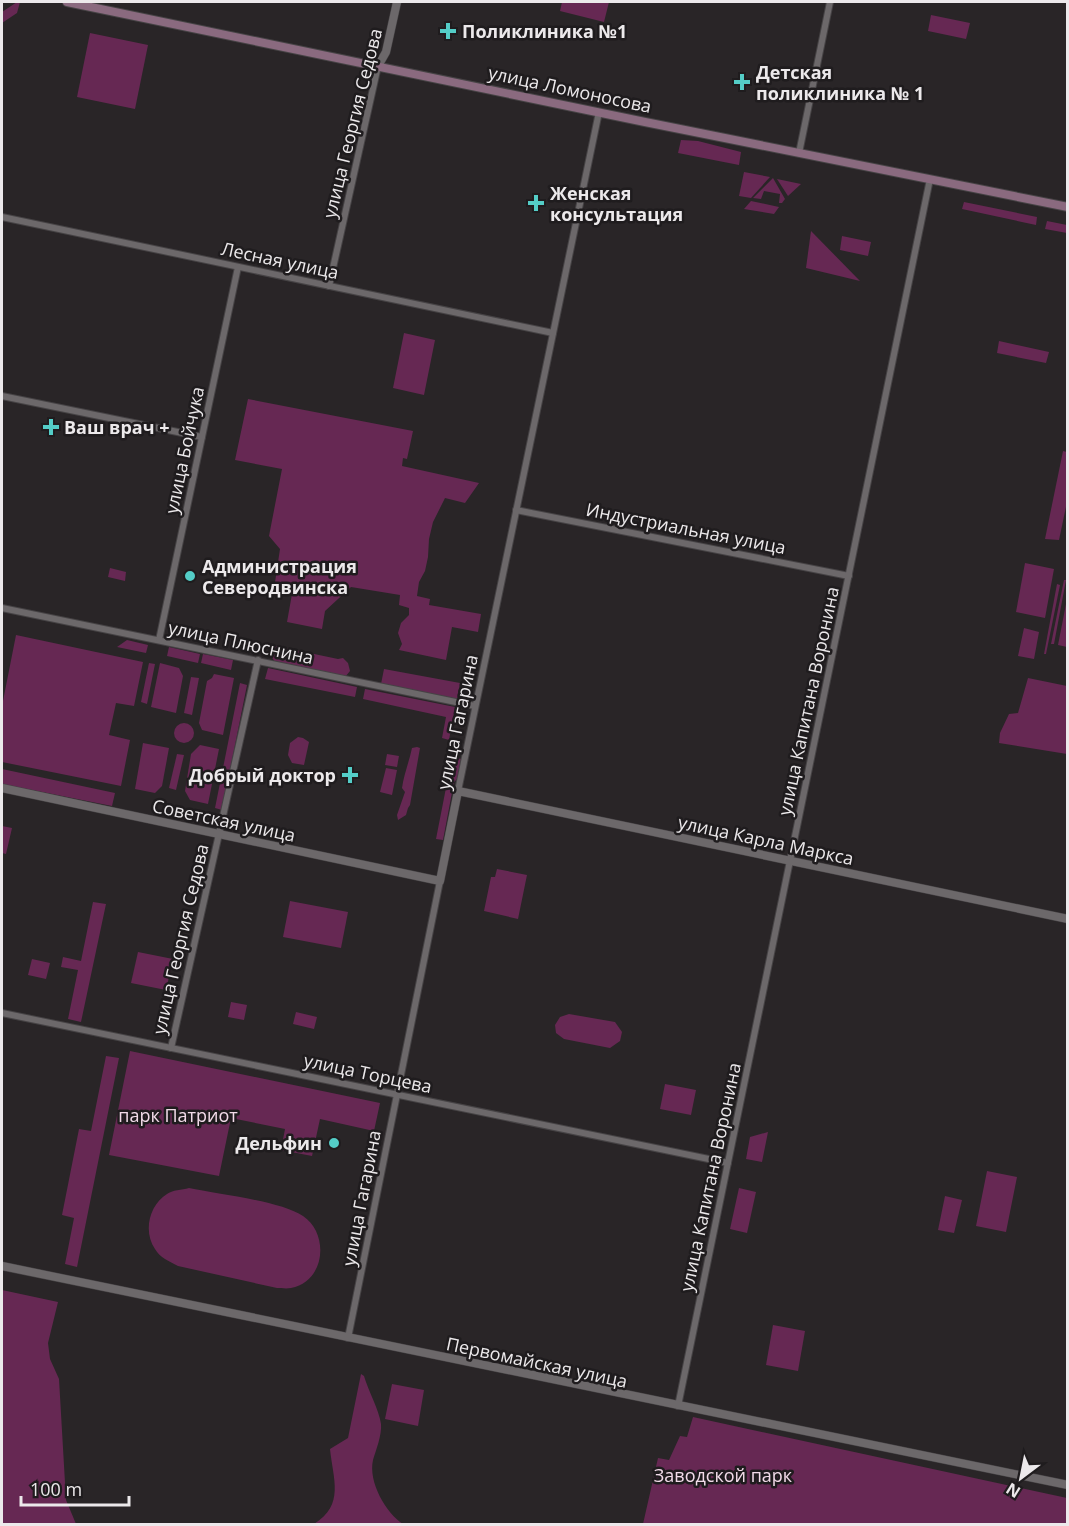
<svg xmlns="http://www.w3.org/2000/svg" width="1069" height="1526" viewBox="0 0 1069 1526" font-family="'Open Sans',sans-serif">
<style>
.green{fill:#662853}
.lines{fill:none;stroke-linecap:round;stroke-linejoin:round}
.minor-casing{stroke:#464345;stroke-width:8}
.tertiary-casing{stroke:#464345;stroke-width:9}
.secondary-casing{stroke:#464345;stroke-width:10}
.minor{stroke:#6c686a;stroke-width:6}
.tertiary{stroke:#6c686a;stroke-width:8}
.secondary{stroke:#8a6a7f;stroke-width:8}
.poi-dot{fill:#54cdc7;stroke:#1f1c1e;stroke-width:2}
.labels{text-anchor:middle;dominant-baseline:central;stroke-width:5;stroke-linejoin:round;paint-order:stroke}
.poi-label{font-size:18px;font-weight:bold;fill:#ece9eb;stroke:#1f1c1e;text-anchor:start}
.street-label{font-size:18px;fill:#ece9eb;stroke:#1f1c1e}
.park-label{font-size:18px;fill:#f2dbe9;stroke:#1f1c1e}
</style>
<rect width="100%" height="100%" fill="#292527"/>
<g class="green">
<polygon points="17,2 20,2 17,13 2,23 2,12"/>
<polygon points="562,2 609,2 604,22 560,11"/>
<polygon points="931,15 970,23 966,39 928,31"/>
<polygon points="90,33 148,45 135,109 77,97"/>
<polygon points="681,140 698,141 741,152 739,165 678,153"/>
<polygon points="744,172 770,177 751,198 739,196"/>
<polygon points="773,178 785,199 782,203 779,203 780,194 764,191 761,199 753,198"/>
<polygon points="777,179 801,184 788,196"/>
<polygon points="751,201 779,207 774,214 744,209"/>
<polygon points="964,202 1037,217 1036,225 962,209"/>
<polygon points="1047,221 1067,225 1067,233 1045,229"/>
<polygon points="811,231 860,281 806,268"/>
<polygon points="842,236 871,242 868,256 840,250"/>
<polygon points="404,333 435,340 424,395 393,388"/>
<polygon points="999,341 1049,352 1046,363 997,353"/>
<polygon points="248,399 413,431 407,459 403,458 402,466 479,483 465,503 445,498 433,522 429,539 428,557 425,571 419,582 417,596 430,599 429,605 481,614 478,632 452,627 446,660 399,650 402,644 398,633 401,623 409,615 409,608 399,605 400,595 351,587 325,611 322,629 287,622 292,594 274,589 280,549 269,536 282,469 235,460"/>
<polygon points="1063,451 1067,452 1067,502 1059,540 1045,539"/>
<polygon points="1025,563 1054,569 1045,618 1016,612"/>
<polygon points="110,568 126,572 125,581 108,577"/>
<polygon points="1064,580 1066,580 1054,644 1051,644"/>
<polygon points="1057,584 1060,585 1046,654 1044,654"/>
<polygon points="1067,599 1068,647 1067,647 1058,645"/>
<polygon points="1024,628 1039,632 1034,659 1018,656"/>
<polygon points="16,635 143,662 134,706 116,703 109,735 130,740 121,786 2,762 2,706"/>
<polygon points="127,640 148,645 146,653 117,647"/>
<polygon points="276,646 338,659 343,658 348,663 350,671 345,677 275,662 271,656 273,649"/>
<polygon points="169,647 200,654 198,663 167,656"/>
<polygon points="203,654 233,660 231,670 201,663"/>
<polygon points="149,663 155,664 147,704 141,702"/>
<polygon points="160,663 179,668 183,676 176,713 151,707"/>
<polygon points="268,668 357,687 355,697 265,679"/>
<polygon points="384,669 460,683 457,699 381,684"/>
<polygon points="214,674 234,678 223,735 202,730 199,723 207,681 212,678"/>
<polygon points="191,677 199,678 192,715 184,713"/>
<polygon points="1028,678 1067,686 1067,754 999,743 1000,733 1009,714 1018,713"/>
<polygon points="240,683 247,685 222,810 215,808"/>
<polygon points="365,689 455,707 449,740 442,738 446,717 363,699"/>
<circle cx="184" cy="733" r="10"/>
<polygon points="298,737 303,738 309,742 304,765 292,763 288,755 290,743"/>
<polygon points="143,743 169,748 162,786 155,793 135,789"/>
<polygon points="200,745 219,749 208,804 190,800 185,791 191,754"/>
<path d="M417,747L420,748L410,805L408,808L406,815L398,820L397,815L405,792L402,788C404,774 409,762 412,748Z"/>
<polygon points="177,754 184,755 176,790 169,788"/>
<polygon points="387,754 399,756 397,767 385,765"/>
<polygon points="452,757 461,759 457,779 454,782 443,840 436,839"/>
<polygon points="386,768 397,770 392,795 380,792"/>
<polygon points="2,769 115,793 112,806 2,784"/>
<polygon points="2,826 12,828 6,854 2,853"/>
<polygon points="497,869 527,875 518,919 484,911 491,877 495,877"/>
<polygon points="290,901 348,912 341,948 283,937"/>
<polygon points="93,902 106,904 81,1022 68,1019 78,970 61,967 63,957 81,961"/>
<polygon points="138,952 173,959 166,990 131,983"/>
<polygon points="32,959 50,963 46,979 28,975"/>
<polygon points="231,1002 247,1005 244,1020 228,1017"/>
<polygon points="296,1012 317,1017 314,1029 293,1024"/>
<polygon points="569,1014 615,1022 622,1032 620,1041 610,1048 564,1039 556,1033 555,1025 560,1017"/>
<polygon points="130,1051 380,1103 374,1131 320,1119 312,1156 281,1150 285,1129 231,1118 219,1176 109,1155"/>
<polygon points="106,1056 119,1058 77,1267 65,1264 74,1218 62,1215 79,1129 91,1131"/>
<polygon points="665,1084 696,1090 691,1115 660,1109"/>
<polygon points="768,1132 762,1162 746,1159 750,1137"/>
<polygon points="987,1171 1017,1177 1006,1232 976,1226"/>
<path d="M189,1188C217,1194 281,1201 303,1216C330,1234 325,1282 291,1288C286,1289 281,1288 277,1288L178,1266C169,1261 160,1258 155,1249C143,1232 149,1205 167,1194C172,1190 182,1190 189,1188Z"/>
<polygon points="739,1188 756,1192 747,1233 730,1229"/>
<polygon points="945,1196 962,1200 954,1233 938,1230"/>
<polygon points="2,1290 58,1302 48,1343 50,1359 59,1379 66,1500 76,1524 2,1524"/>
<polygon points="773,1325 805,1331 798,1371 766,1365"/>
<path d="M361,1374L364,1376C368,1390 379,1410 381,1424C382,1435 376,1450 373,1460C368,1482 386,1513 403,1524H314C345,1505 333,1479 330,1449L348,1438Z"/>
<polygon points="392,1384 424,1390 418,1426 385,1419"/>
<polygon points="693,1417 1067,1498 1067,1524 643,1524 658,1458 669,1460 680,1436 687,1437"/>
</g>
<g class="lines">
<g class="minor-casing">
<g id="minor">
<polyline points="799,153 830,2"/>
<polyline points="2,217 553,333"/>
<polyline points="329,286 378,66"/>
<polyline points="2,396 202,437"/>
<polyline points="516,510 849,576"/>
<polyline points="2,608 475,706"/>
<polyline points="159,640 238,267"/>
<polyline points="458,791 599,112"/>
<polyline points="2,1013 728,1163"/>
<polyline points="171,1048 258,660"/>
<polyline points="348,1338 440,881"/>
<polyline points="678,1406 930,179"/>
</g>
</g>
<g class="tertiary-casing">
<g id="tertiary">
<polyline points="378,66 386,52 397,2"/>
<polyline points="2,788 440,881 458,791 1068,919"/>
<polyline points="2,1266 1068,1485"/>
</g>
</g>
<g class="secondary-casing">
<polyline id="secondary" points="67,2 645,122 1068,207"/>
</g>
<use href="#minor" class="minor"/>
<use href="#tertiary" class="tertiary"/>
<use href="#secondary" class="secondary"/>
</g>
<g class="poi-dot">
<path d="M445 22h6v6h6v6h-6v6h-6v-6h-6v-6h6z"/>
<path d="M739 73h6v6h6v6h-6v6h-6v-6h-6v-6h6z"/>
<path d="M533 194h6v6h6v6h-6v6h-6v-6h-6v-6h6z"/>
<path d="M48 418h6v6h6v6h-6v6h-6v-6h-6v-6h6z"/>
<circle cx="190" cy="576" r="6"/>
<path d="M347 766h6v6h6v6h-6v6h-6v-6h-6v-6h6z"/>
<circle cx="334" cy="1143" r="6"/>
</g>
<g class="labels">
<g class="poi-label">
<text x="462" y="31">Поликлиника №1</text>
<text x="756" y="72">Детская<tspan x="756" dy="21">поликлиника № 1</tspan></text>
<text x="550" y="193">Женская<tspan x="550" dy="21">консультация</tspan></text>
<text x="64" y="427">Ваш врач +</text>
<text x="202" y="566">Администрация<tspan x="202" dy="21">Северодвинска</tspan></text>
<text x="336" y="775" text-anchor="end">Добрый доктор</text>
<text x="322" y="1143" text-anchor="end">Дельфин</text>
</g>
<g class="street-label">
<text transform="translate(570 89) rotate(12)">улица Ломоносова</text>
<text transform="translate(352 123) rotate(-76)">улица Георгия Седова</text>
<text transform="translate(280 260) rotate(12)">Лесная улица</text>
<text transform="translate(184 450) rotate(-78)">улица Бойчука</text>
<text transform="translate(686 528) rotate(11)">Индустриальная улица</text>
<text transform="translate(241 642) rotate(12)">улица Плюснина</text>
<text transform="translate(808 701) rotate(-78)">улица Капитана Воронина</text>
<text transform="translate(457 722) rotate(-78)">улица Гагарина</text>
<text transform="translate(224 820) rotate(12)">Советская улица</text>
<text transform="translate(766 840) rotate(12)">улица Карла Маркса</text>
<text transform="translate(180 939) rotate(-77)">улица Георгия Седова</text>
<text transform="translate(368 1073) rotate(12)">улица Торцева</text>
<text transform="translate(710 1177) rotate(-78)">улица Капитана Воронина</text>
<text transform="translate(361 1198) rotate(-79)">улица Гагарина</text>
<text transform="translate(537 1362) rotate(12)">Первомайская улица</text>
</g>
<g class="park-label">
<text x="178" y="1115">парк Патриот</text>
<text x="723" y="1475">Заводской парк</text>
</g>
</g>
<rect width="1069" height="1526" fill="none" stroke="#ece9eb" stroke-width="6"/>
<g transform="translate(1021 1478) rotate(212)" stroke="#1f1c1e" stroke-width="4.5" paint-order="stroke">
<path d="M0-4.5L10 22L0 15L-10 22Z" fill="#ece9eb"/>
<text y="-9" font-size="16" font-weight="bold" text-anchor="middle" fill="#ece9eb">N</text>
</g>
<path d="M21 1496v9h108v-9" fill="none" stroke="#ece9eb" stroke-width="3"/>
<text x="30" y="1496" font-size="18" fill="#ece9eb" stroke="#1f1c1e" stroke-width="4.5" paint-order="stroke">100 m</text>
</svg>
